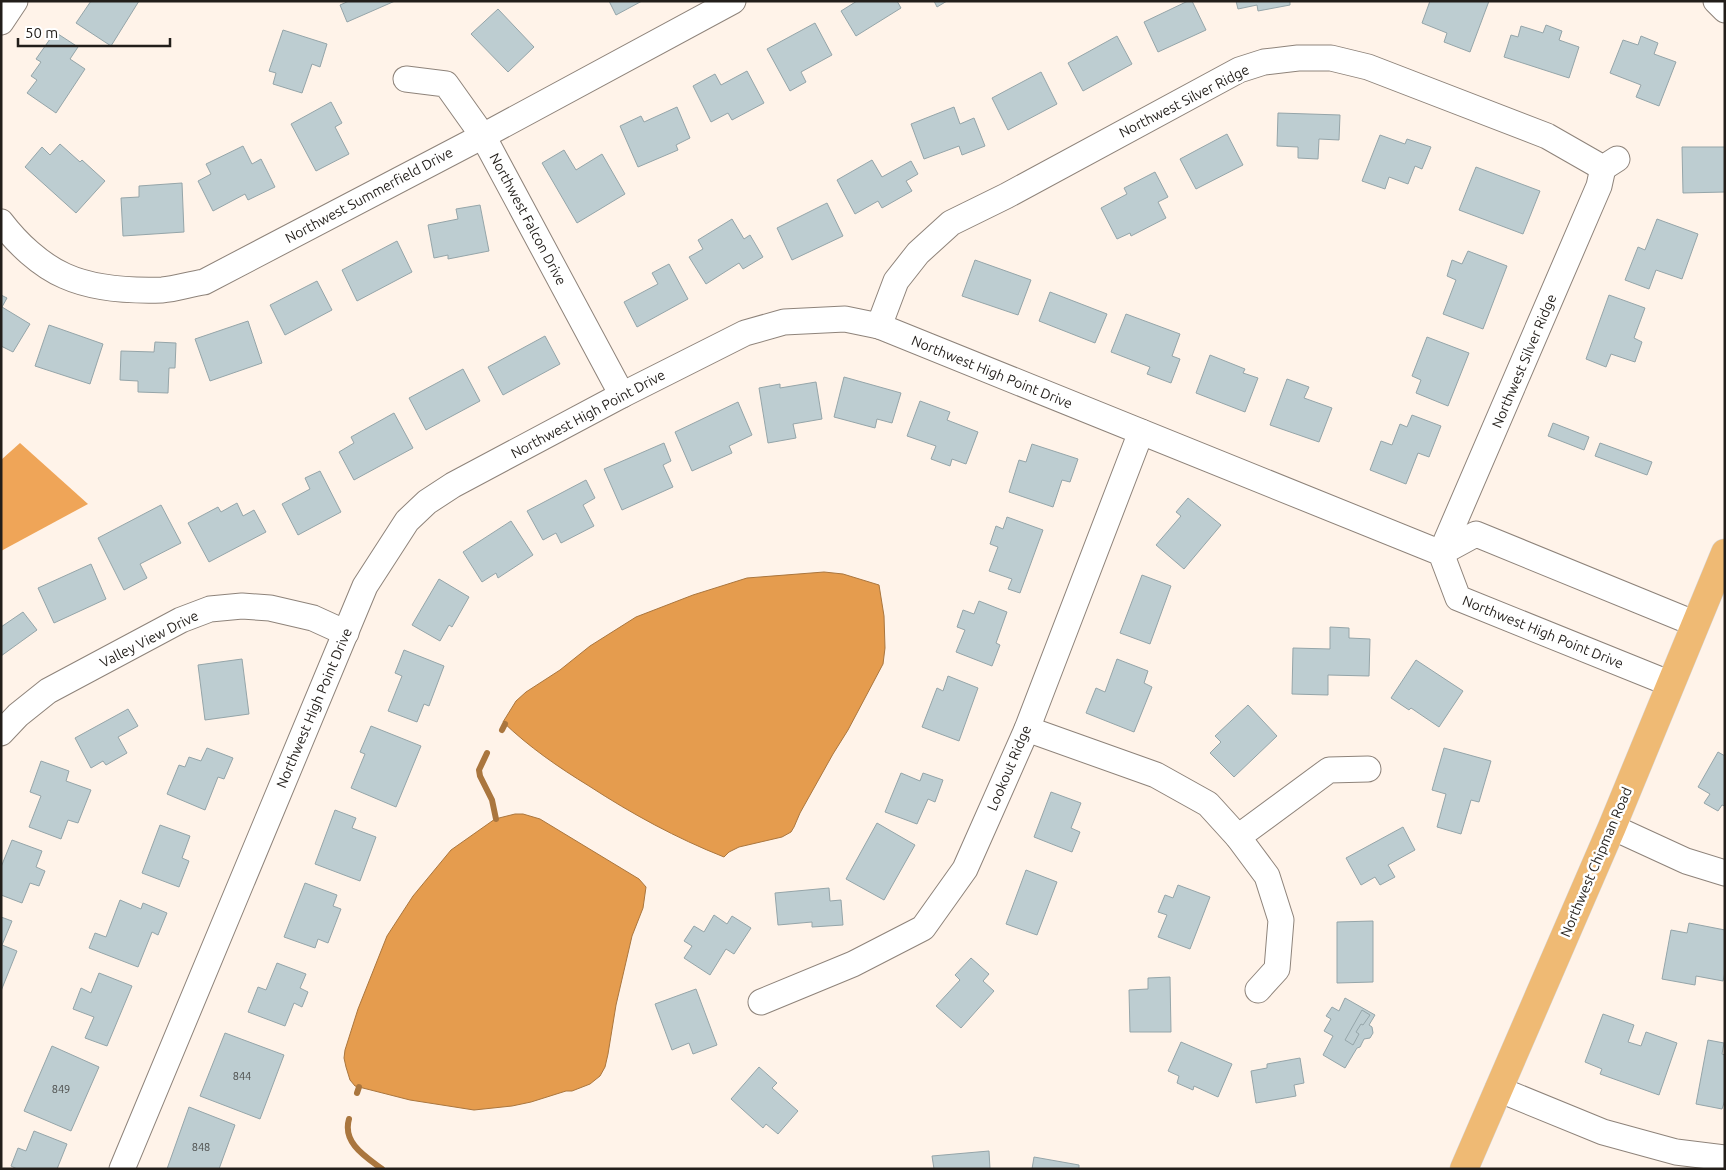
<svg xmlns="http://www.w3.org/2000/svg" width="1726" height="1170" viewBox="0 0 1726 1170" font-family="Ubuntu,sans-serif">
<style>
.forest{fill:#efa558}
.water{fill:#e59c4e;stroke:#aa763e}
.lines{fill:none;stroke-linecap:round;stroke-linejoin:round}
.stream{stroke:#aa763e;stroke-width:6}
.building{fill:#bdcdd1;stroke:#95a5a9}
.minor-casing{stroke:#8e837a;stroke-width:27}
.major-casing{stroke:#d7d6d6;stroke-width:29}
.minor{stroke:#fff;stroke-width:25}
.major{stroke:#efba74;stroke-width:28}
.labels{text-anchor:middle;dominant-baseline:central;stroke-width:5;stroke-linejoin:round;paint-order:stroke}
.number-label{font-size:11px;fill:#494a48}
.street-label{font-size:14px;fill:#221e1a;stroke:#fff}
</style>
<rect width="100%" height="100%" fill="#fff3e9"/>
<polygon class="forest" points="20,443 88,504 1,551 1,460"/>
<g class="water">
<path d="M824,572L843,574L879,585L884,616L885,648L883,664L848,730L833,754L800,813L794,827L791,832L782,837L739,847L729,852L724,857C676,838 632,814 589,786C558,767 529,747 503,722L516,701L526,692L560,670L590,646L636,617L693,595L747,578Z"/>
<polygon points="515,814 523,814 540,819 639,879 646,887 643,908 632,936 616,1005 608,1054 605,1067 600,1076 590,1084 572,1091 566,1091 531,1102 512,1106 474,1110 410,1100 355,1086 350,1080 346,1067 344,1058 345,1050 358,1009 387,936 413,896 451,850 495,819"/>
</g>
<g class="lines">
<g class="stream">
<polyline points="502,730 505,724"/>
<polyline points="487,753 479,770 480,776 492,800 496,819"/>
<polyline points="357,1093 359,1087"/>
<path d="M349,1119C342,1143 366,1157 382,1169"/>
</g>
</g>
<g class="building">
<polygon points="91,1 139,1 111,46 76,23"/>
<polygon points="349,1 395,1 347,22 340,5"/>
<polygon points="609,1 642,1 616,15"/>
<polygon points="857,1 897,1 901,8 856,36 841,11"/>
<polygon points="934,1 947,1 937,7"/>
<polygon points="1188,1 1192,1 1206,30 1158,52 1144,22"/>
<polygon points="1236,1 1290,1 1290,5 1258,11 1257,5 1238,9"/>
<polygon points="1430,1 1489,1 1470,52 1444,42 1447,33 1422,23"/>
<polygon points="498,9 534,47 508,72 471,34"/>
<polygon points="815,23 832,55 801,72 806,82 790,91 767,49"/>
<polygon points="1546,25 1562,31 1559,40 1579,47 1569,78 1504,57 1511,35 1518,37 1521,26 1543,33"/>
<polygon points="283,30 327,44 320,67 312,64 302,93 273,84 276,73 269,71"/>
<polygon points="55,32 78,47 70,59 85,69 56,113 27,93 37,80 31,76 41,62 36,59"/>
<polygon points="1117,36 1132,64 1083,91 1068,63"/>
<polygon points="1641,36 1658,43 1654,54 1676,62 1659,106 1636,97 1641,85 1610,73 1623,40 1638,45"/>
<polygon points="747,71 764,103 732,120 728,113 711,122 693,86 715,74 721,85"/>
<polygon points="1041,72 1057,104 1008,130 992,98"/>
<polygon points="331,102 342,123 335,127 349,154 316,171 291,124"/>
<polygon points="677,107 690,138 676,145 678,150 638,167 620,126 641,116 644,122"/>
<polygon points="954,107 960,124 974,118 985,146 962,155 959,146 924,159 911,124"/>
<polygon points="1278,113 1340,115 1339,140 1319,139 1318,159 1298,158 1298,147 1277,146"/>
<polygon points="1227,134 1243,165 1196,189 1180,159"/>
<polygon points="1380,135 1405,144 1407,139 1431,147 1422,169 1415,166 1408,184 1389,177 1385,189 1362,181"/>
<polygon points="60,144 80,162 82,160 105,181 76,213 25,167 42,147 50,155"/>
<polygon points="243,146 252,164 261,159 275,187 248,200 245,194 213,211 198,181 211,174 206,164"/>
<polygon points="1682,147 1725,147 1725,192 1683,193"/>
<polygon points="564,150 576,170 602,154 625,194 577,223 542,163"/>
<polygon points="872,160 882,177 911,161 918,174 906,181 912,191 882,208 878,201 855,214 837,180"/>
<polygon points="1476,167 1540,191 1523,234 1459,210"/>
<polygon points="1155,172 1168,197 1158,202 1166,218 1131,236 1130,233 1117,239 1101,208 1127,194 1124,188"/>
<polygon points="182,183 184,232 123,236 121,198 139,197 139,186"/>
<polygon points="827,203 843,236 792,260 777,228"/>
<polygon points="480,205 489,251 448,259 448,255 434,258 428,225 458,219 456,209"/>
<polygon points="732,219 744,239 750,235 763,257 743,269 739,263 706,284 689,257 703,249 698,240"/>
<polygon points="1657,219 1698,234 1682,279 1656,270 1649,289 1625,280 1638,247 1645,250"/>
<polygon points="397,241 412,272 357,301 342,270"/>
<polygon points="1468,251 1507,266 1483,329 1443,314 1456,280 1447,276 1452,260 1462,264"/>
<polygon points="975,260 1031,280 1018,315 962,296"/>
<polygon points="669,264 688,299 637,327 624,302 658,284 652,273"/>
<polygon points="317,281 332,310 285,335 270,305"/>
<polygon points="1050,292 1107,314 1095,343 1039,321"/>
<polygon points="1,295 7,298 2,307 30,324 13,352 1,346"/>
<polygon points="1609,295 1645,308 1634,338 1642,342 1635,362 1611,354 1606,367 1586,359"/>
<polygon points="1126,314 1180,334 1172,356 1180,359 1171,383 1147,374 1150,367 1111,352"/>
<polygon points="248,321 262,363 210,381 195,339"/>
<polygon points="49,325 103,344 90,384 35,366"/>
<polygon points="545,336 560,364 503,395 488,367"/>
<polygon points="1427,337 1469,353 1448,406 1416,393 1421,380 1412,376"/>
<polygon points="155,342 176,343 175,368 169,368 168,393 138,392 138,381 120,380 121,351 154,352"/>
<polygon points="1210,355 1245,369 1243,373 1258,378 1245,412 1196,393"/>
<polygon points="463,369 480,401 426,430 409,398"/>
<polygon points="844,377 901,393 892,423 877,419 875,428 834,417"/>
<polygon points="1287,379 1309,387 1304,398 1332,408 1319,442 1270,425"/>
<polygon points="816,382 822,419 793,424 796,438 768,443 759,388 780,384 780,388"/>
<polygon points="920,401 950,412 947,420 978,432 966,464 952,459 950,466 931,459 936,446 907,436"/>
<polygon points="738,402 752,435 729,446 732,453 692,471 675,432"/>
<polygon points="394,413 413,448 354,480 339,452 354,443 351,437"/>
<polygon points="1412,415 1441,426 1429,457 1418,453 1406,484 1370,470 1381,441 1392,445 1400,424 1407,427"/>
<polygon points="1553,423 1589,437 1584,450 1548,436"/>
<polygon points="664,443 671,461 663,465 673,487 622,510 604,469"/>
<polygon points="1600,443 1652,462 1647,475 1595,456"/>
<polygon points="1032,444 1078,459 1070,482 1062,480 1053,507 1009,492 1019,460 1026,462"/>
<polygon points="320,471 341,512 298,535 282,504 310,489 305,478"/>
<polygon points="586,480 595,498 583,505 594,526 561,543 556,533 543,540 527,511"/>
<polygon points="1188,498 1221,525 1184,569 1156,545 1181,516 1176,512"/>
<polygon points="237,503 243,516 254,510 266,532 209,562 188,523 218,507 221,512"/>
<polygon points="161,505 181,543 140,564 147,578 124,590 98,538"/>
<polygon points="1007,517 1043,530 1020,593 1008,589 1012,579 989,571 998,547 990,544 996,526 1003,529"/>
<polygon points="511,521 533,555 498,578 496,573 482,582 463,552"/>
<polygon points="91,564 106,599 54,623 38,588"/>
<polygon points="1142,575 1171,586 1150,644 1120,633"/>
<polygon points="439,579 469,597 452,627 449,625 440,641 412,625"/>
<polygon points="979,601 1007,612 996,643 1000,645 992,666 956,652 965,630 957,627 963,610 974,614"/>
<polygon points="23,612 37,630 1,656 1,627"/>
<polygon points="1330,627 1349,628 1349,638 1370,639 1369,676 1328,675 1328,695 1292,694 1293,648 1330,649"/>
<polygon points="404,650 444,666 429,706 424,704 417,722 388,711 402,676 395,673"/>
<polygon points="242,659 249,714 205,720 198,665"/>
<polygon points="1117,659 1148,671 1144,683 1152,687 1134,732 1086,713 1096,688 1105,692"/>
<polygon points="1416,660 1463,691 1439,727 1411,708 1409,710 1391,698"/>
<polygon points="948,676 978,688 959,741 922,727 937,688 943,691"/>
<polygon points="1248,705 1277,736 1234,777 1210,753 1221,742 1215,736"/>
<polygon points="128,709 138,726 118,737 127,753 106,765 103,761 91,768 75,738"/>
<polygon points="371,726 421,746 396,807 351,788 365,754 360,752"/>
<polygon points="207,748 233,758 224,779 218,777 205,810 167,794 179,765 185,767 189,757 201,761"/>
<polygon points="1444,748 1491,761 1479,802 1471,800 1461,834 1437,827 1446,794 1432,790"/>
<polygon points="1718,752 1725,756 1725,806 1722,805 1718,811 1704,803 1710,794 1698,787"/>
<polygon points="41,761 69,771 66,781 91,790 78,823 68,820 61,839 29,827 41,796 30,792"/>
<polygon points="901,773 920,781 923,773 943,780 935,802 928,799 917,824 885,812"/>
<polygon points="1051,792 1081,803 1071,828 1080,832 1072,852 1034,837"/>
<polygon points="335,810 356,818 352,828 376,837 360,881 315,864"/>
<polygon points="877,823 915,845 884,900 846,879"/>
<polygon points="160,825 190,836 182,858 189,861 179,887 142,873"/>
<polygon points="1403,827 1415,850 1388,865 1395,877 1380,885 1375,877 1361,885 1346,858"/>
<polygon points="12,840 42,851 36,867 45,871 39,886 30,883 22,903 1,895 1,867"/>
<polygon points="1026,870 1057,882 1037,935 1006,924"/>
<polygon points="305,883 337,895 333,906 341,909 328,943 318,939 315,948 284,937"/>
<polygon points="1178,885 1210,897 1190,949 1158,937 1167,915 1158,912 1165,895 1173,898"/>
<polygon points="829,888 830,901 841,900 843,925 812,927 812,922 778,925 775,893"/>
<polygon points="120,900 141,909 143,903 167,913 158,935 152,932 138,967 89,948 95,933 106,937"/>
<polygon points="714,915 727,924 732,916 751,928 734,954 726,949 710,975 684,958 692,946 684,941 694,926 704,932"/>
<polygon points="1,917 12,921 2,945 17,951 1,991"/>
<polygon points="1373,921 1373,982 1337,983 1337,922"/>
<polygon points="1689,923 1725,930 1725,972 1723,981 1696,976 1695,985 1662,979 1671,930 1687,933"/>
<polygon points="971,958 989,974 983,981 994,991 961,1028 936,1006 960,980 955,975"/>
<polygon points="277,963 306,974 300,988 308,992 302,1007 294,1003 285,1026 248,1012 258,987 266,990"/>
<polygon points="99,973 132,986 107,1046 85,1038 94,1017 73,1009 81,988 91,993"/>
<polygon points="1170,977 1171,1032 1130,1032 1129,990 1148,989 1148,978"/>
<polygon points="696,989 717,1045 693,1054 689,1043 672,1050 655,1004"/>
<polygon points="1345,998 1375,1015 1369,1025 1372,1027 1373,1033 1370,1038 1364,1039 1360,1047 1357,1048 1345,1068 1323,1055 1333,1036 1324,1031 1331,1019 1326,1016 1332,1007 1339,1011"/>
<polygon points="1362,1010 1370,1015 1363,1025 1361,1024 1356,1032 1359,1034 1353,1045 1345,1040"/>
<polygon points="1603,1014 1634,1025 1628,1042 1641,1046 1646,1032 1677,1043 1659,1095 1600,1074 1602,1069 1585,1062"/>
<polygon points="225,1033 284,1055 260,1119 200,1096"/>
<polygon points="1708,1040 1724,1043 1722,1054 1725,1055 1725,1100 1722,1109 1696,1104"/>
<polygon points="1181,1042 1232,1064 1218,1097 1194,1086 1193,1090 1177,1083 1179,1076 1168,1071"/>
<polygon points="52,1046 99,1067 71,1131 24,1111"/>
<polygon points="1300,1058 1304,1083 1294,1085 1296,1096 1256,1103 1251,1071 1267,1068 1267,1064"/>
<polygon points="759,1067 777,1083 772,1088 798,1111 778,1134 766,1124 763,1128 731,1099"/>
<polygon points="189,1107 235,1125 219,1169 167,1169"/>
<polygon points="34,1131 67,1144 57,1169 17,1169 11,1166 18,1148 26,1151"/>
<polygon points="989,1151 990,1169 934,1169 932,1156"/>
<polygon points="1034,1157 1079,1165 1079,1169 1032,1169"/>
</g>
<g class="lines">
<g class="minor-casing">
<g id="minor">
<polyline points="1716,1 1725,10"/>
<polyline points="1,22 15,1"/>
<polyline points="406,79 446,84 483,136 622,395"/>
<path d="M1,222C17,243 40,265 65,276C94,289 131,291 162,290C176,289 190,284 204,282L483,136L733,1"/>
<polyline points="879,326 896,281 918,253 951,223 1006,196 1239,70 1264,62 1298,58 1331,58 1368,67 1547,136 1603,168 1617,159"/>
<polyline points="1441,553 1599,186 1603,168"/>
<polyline points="1441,553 1476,534 1696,624"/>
<polyline points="1027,729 1156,775 1208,804 1238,837 1267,876 1281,920 1277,969 1258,990"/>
<polyline points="1,733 18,715 48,691 181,620 210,609 242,606 270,608 313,618 346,633"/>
<polyline points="1612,827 1686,861 1725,873"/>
<polyline points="1238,837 1329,770 1368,769"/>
<polyline points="761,1002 853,964 923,928 965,869 1027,729 1141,432"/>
<polyline points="1498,1089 1603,1132 1676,1152 1725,1158"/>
<polyline points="122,1169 365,586 407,521 427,502 453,485 622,395 745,333 784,322 845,319 879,326 1441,553 1458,598 1671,684"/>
</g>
</g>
<g class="major-casing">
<polyline id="major" points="1464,1169 1612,827 1725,553"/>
</g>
<use href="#minor" class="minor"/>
<use href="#major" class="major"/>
</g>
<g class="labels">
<g class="number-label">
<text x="242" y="1076">844</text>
<text x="61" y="1089">849</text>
<text x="201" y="1147">848</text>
</g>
<g class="street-label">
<text transform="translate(1184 101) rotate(-27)">Northwest Silver Ridge</text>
<text transform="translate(369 195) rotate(-28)">Northwest Summerfield Drive</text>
<text transform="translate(528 219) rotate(62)">Northwest Falcon Drive</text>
<text transform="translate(1524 361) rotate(-67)">Northwest Silver Ridge</text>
<text transform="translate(992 372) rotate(22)">Northwest High Point Drive</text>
<text transform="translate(588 414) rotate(-28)">Northwest High Point Drive</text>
<text transform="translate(1543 632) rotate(22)">Northwest High Point Drive</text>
<text transform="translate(149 639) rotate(-27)">Valley View Drive</text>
<text transform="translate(314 708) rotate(-67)">Northwest High Point Drive</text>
<text transform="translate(1009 768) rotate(-67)">Lookout Ridge</text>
<text transform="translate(1596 862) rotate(-67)">Northwest Chipman Road</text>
</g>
</g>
<rect width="1726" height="1170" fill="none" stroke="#221e1a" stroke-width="5"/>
<path d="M18 38v8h152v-8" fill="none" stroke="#221e1a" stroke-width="2.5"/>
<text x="25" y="38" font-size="15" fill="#221e1a" stroke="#ffffff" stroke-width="4" paint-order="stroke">50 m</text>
</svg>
